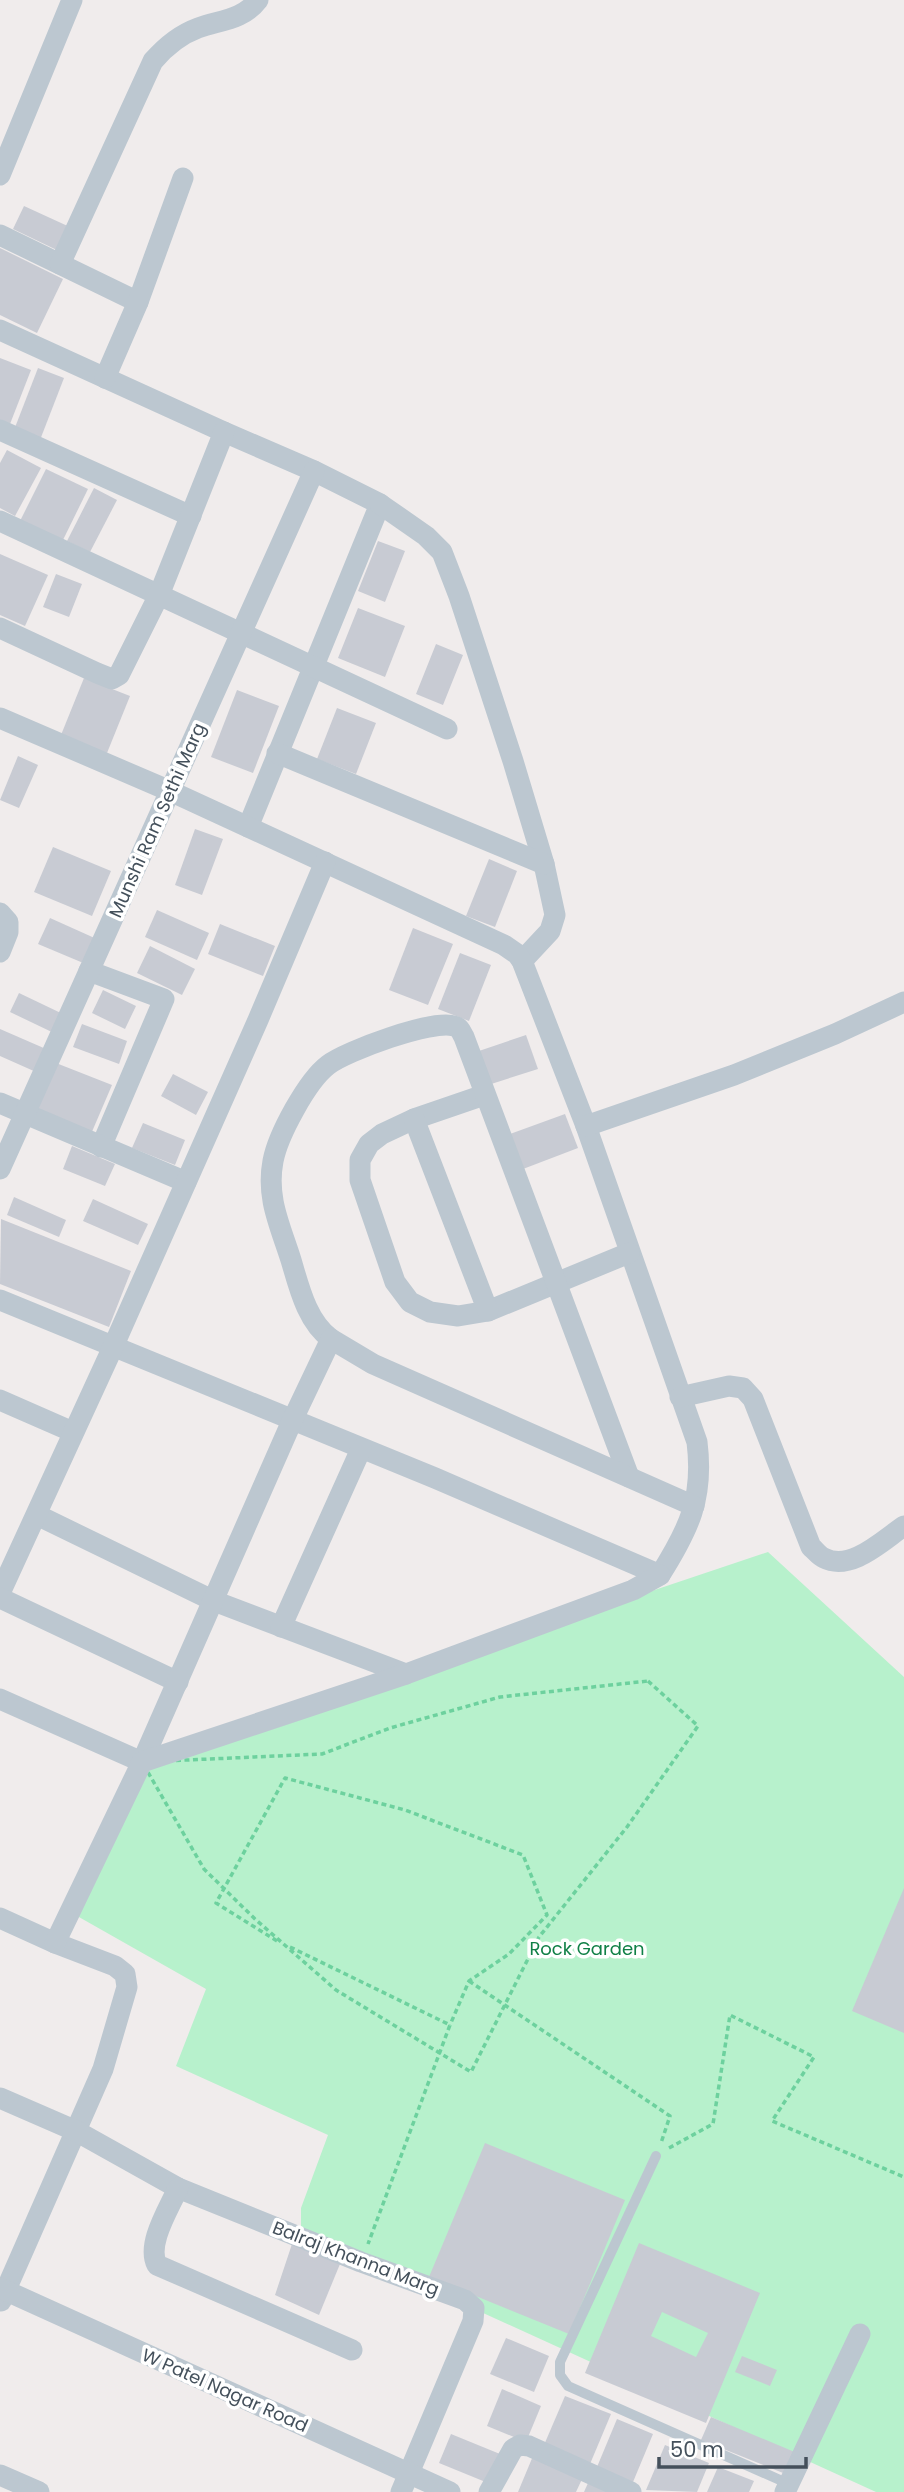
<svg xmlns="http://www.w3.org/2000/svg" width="904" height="2492" viewBox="0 0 904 2492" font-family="Poppins,sans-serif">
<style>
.green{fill:#b7f1cc}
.building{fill:#c8cbd3;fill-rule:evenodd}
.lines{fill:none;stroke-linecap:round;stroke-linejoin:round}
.path{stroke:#6dd19e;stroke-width:3.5;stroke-dasharray:5 3.5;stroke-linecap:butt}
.lane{stroke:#bcc7d0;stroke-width:10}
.street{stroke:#bcc7d0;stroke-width:21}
.labels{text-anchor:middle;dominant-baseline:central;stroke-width:7;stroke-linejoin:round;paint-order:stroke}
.street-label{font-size:18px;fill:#44505b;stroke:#fff}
.park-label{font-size:18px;fill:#118047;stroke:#fff}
</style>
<rect width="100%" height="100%" fill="#f0ecec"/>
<polygon class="green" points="768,1552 904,1677 904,2492 876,2492 301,2230 301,2208 328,2135 176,2066 206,1989 63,1908 142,1762"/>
<g class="building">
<polygon points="24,206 72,228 61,252 13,229"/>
<polygon points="0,248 63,279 37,333 0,315"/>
<polygon points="0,358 31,370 10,424 0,420"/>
<polygon points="38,368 64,378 40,440 14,430"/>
<polygon points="7,450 41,468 15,516 0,508 0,463"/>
<polygon points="46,469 88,489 61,544 19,523"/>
<polygon points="94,488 117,500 90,552 67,541"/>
<polygon points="378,541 405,551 385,602 358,591"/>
<polygon points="0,554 48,575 25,626 0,615"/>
<polygon points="56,574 82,584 69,617 43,607"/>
<polygon points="358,608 405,626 385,677 338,658"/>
<polygon points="436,644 463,655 443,705 416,694"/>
<polygon points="84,678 130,696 107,753 61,735"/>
<polygon points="237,690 279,706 253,773 211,757"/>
<polygon points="337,708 376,723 356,774 317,759"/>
<polygon points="18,756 38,765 19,808 0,800"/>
<polygon points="195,829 223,839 202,895 175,885"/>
<polygon points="53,847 111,871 92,916 34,892"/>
<polygon points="489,859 517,871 495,927 466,916"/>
<polygon points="157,910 209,933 197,960 145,937"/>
<polygon points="50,918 99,940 88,965 38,944"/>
<polygon points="220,924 275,946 263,976 208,954"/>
<polygon points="413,928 453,944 428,1005 389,990"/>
<polygon points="150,946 195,969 182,995 137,973"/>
<polygon points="460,953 491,965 469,1021 438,1009"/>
<polygon points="103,990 136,1006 125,1029 92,1013"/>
<polygon points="19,993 65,1015 56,1034 10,1012"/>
<polygon points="82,1024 127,1041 119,1064 73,1047"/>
<polygon points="0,1029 46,1049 36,1072 0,1056"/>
<polygon points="526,1035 538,1069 485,1086 473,1053"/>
<polygon points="56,1063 112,1085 91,1134 36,1111"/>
<polygon points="173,1074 208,1092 196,1115 161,1096"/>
<polygon points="565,1114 578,1148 523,1169 510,1134"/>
<polygon points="143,1123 185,1140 175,1165 132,1148"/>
<polygon points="72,1146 115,1164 105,1186 63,1169"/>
<polygon points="14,1197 66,1220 59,1237 7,1215"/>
<polygon points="93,1199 148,1224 138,1245 83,1221"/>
<polygon points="1,1219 131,1271 109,1327 0,1284"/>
<polygon points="904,1888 904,2033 852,2011"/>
<polygon points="485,2143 625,2200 569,2334 429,2277"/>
<path d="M639,2243L760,2293L706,2423L585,2373ZM662,2312L708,2333L696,2357L651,2336Z"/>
<polygon points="292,2244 340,2264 319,2315 275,2295"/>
<polygon points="506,2338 549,2356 534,2392 490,2374"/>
<polygon points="742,2356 777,2370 770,2386 735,2372"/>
<polygon points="502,2389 541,2406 526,2442 487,2426"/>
<polygon points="565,2396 611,2414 590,2464 544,2445"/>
<polygon points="711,2417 797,2453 788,2475 701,2440"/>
<polygon points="617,2419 653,2434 633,2482 597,2467"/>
<polygon points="451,2434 500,2454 488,2483 439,2463"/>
<polygon points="665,2445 709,2463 697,2492 646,2490"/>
<polygon points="533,2456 583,2477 576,2492 518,2492"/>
<polygon points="718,2467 754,2481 749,2492 707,2492"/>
<polygon points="588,2483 608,2492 584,2492"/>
</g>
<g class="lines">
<g class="path">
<polygon points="648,1681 698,1726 627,1827 539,1937 471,2072 336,1990 255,1919 204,1869 142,1762 322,1754 390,1728 500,1697"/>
<polyline points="277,1941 216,1903 285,1778 405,1810 523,1855 547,1915 509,1954 469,1981 450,2025"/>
<polyline points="290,1947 450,2025 368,2244"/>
<polyline points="469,1981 670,2116 661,2143"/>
<polyline points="669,2148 713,2124 730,2015 814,2057 772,2121 904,2177"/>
</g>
<polyline class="lane" points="656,2156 560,2362 560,2375 568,2386 789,2484"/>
<g class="street">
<polyline points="0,175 72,0"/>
<polyline points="0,235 138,302"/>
<path d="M60,264L153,61C166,46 179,35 198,28C220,20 243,20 258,0"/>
<polyline points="0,330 224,432 314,471 380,504 248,827"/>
<polyline points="105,378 138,302 183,178"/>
<polyline points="0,430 191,516"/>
<polyline points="380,504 426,536 442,552 459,596 513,761 544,864 555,915 550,931 522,961"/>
<polyline points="0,521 447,729"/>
<polyline points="0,628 97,673 112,679 119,675 159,595 224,432"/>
<path d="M0,718L170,791L504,945L517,954L522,961L586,1126L697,1442C704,1498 689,1529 660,1575L435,1478L0,1300"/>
<polyline points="277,753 544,864"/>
<polyline points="0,913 8,922 8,932 0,952"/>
<polyline points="89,971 164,999 101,1147"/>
<polyline points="484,1095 414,1119 382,1134 369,1144 360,1160 360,1180 395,1282 410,1302 430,1312 458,1316 488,1311 629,1253"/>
<polyline points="0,1103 186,1182"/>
<polyline points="414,1119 488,1311"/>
<polyline points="586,1126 734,1075 835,1034 904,1002"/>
<polyline points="0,1169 314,471"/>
<path d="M331,1339C307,1322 299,1287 291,1260C280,1225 266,1198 273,1161C278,1135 307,1081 328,1065C346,1051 433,1019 454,1026C460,1027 461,1032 464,1037L629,1477"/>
<path d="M680,1397L729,1386L743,1388L753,1399L811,1547C815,1550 819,1556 824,1558C851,1572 883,1540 904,1526"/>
<polyline points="0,1400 73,1432"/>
<polyline points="37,1515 214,1601 406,1674"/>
<polyline points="0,1593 113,1347 258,1020 325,862"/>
<polyline points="0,1598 178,1682"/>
<polyline points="281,1627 361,1449"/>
<polyline points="0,1699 142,1762 292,1421 331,1339 373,1364 694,1506"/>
<polyline points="0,1918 55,1943 115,1966 125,1974 127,1987 103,2069 1,2301"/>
<polyline points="55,1943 142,1762 406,1674 633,1590 660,1575"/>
<polyline points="0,2098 76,2131 178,2188 361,2262 465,2300 474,2308 473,2321 401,2492"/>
<path d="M178,2188C169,2209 146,2244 157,2265L352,2350"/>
<polyline points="0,2288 450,2492"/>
<polyline points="0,2475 39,2492"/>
<polyline points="489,2492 513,2449 520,2445 529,2446 631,2492"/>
<polyline points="785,2492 860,2334"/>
</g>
</g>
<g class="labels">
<g class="street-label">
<text transform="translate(157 820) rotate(-66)">Munshi Ram Sethi Marg</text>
<text transform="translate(356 2258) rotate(21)">Balraj Khanna Marg</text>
<text transform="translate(225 2390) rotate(24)">W Patel Nagar Road</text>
</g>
<g class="park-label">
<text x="587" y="1948">Rock Garden</text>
</g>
</g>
<path d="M659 2457v10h147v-10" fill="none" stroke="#44505b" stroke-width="3.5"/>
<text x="670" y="2457" font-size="21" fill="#44505b" stroke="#ffffff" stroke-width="5" paint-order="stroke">50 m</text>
</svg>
